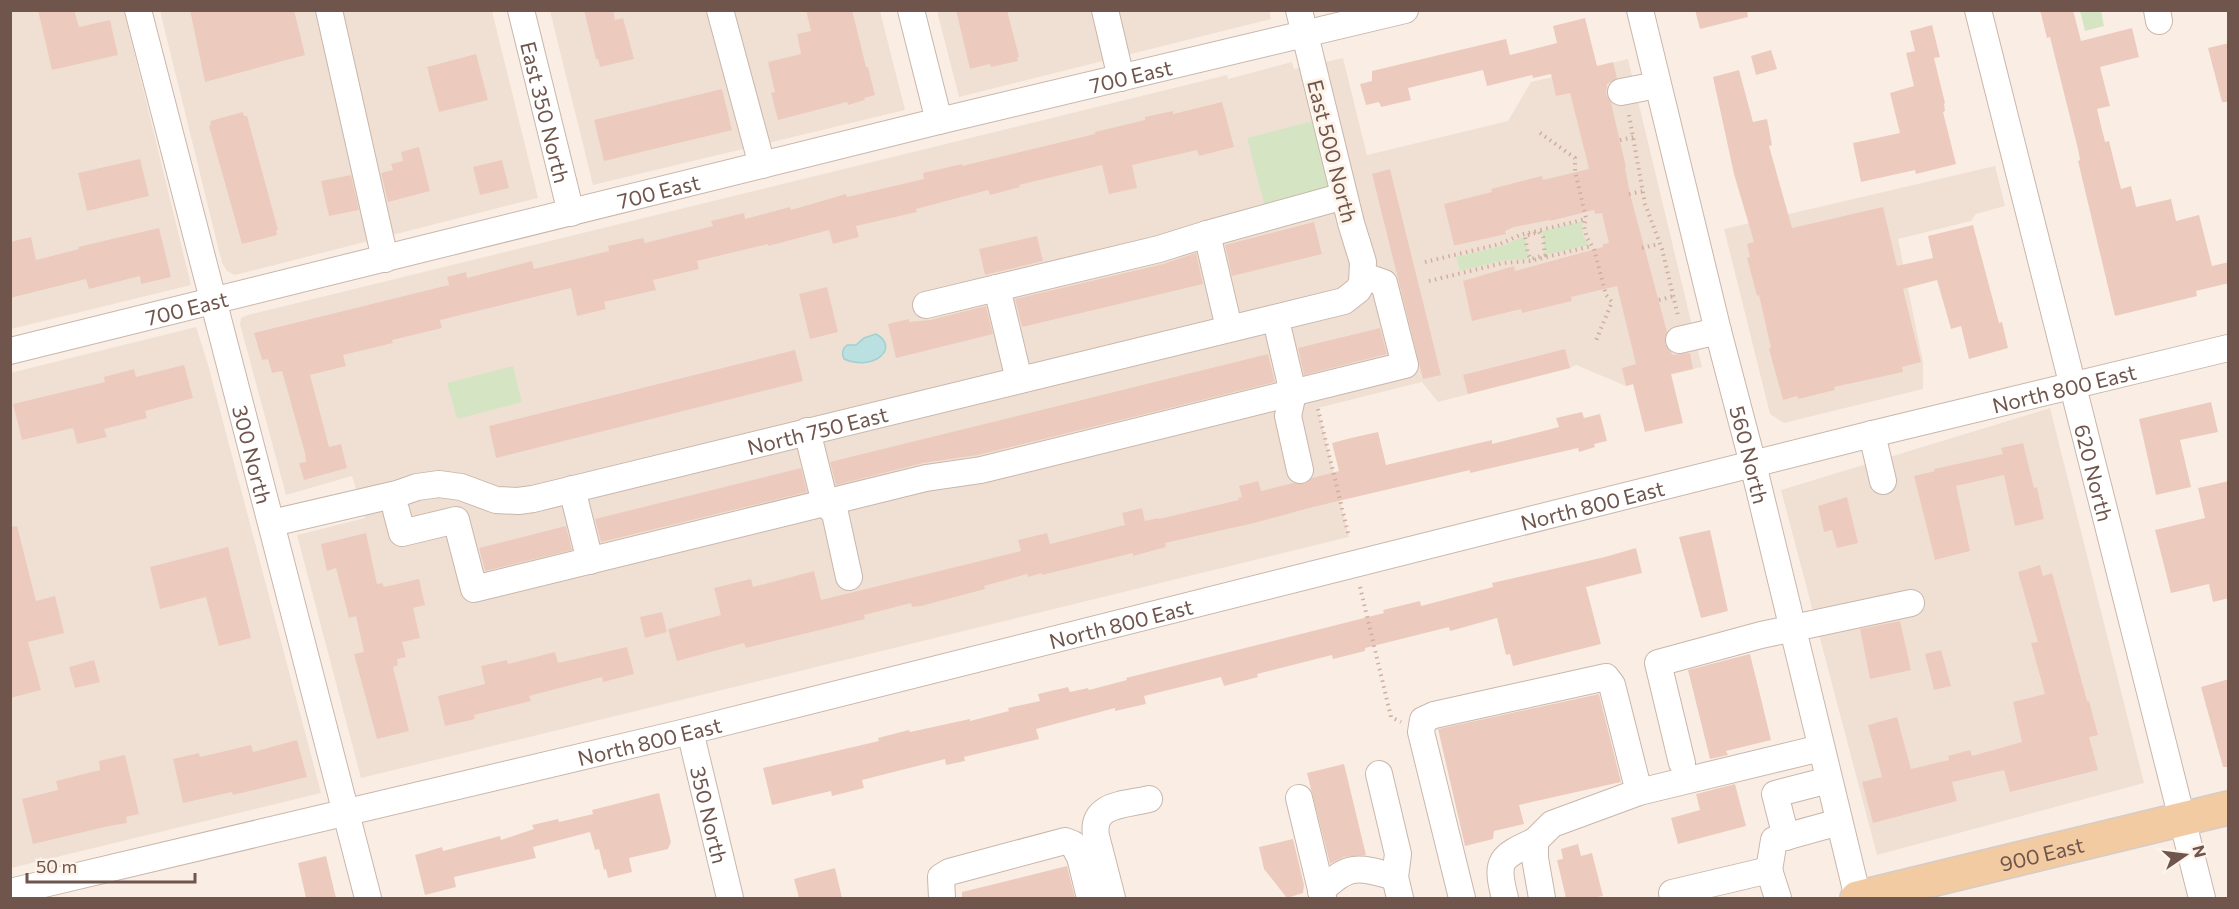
<svg xmlns="http://www.w3.org/2000/svg" width="2239" height="909" viewBox="0 0 2239 909" font-family="Commissioner,sans-serif">
<style>
.residential{fill:#f0e0d3}
.green{fill:#d5e5c4}
.water{fill:#bbe0e1;stroke:#a2d0d1;stroke-width:1.5}
.building{fill:#eccbbe}
.lines{fill:none;stroke-linecap:round;stroke-linejoin:round}
.minor-casing{stroke:#c9b6ab;stroke-width:28}
.major-casing{stroke:#d4ccc9;stroke-width:36}
.path{stroke:#d0aea2;stroke-width:4;stroke-dasharray:1.5 4.5;stroke-linecap:butt}
.minor{stroke:#fff;stroke-width:26}
.major{stroke:#f2cba2;stroke-width:33}
.labels{text-anchor:middle;dominant-baseline:central;stroke-width:6;stroke-linejoin:round;paint-order:stroke}
.street-label{font-size:21px;fill:#6f554c;stroke:#fdf3e9}
</style>
<rect width="100%" height="100%" fill="#faeee4"/>
<g class="residential">
<polygon points="1269,10 1271,19 959,97 937,11"/>
<polygon points="10,11 124,11 191,285 11,329"/>
<polygon points="160,11 492,11 538,198 235,275 227,271 222,263"/>
<polygon points="550,11 880,11 905,110 593,185"/>
<polygon points="1343,58 1367,155 1508,121 1531,82 1628,59 1702,367 1626,386 1576,365 1570,368 1438,402 1422,382 1318,408 1349,537 361,778 297,535 365,518 352,476 286,495 240,324 241,318 248,315 1227,75 1228,79 1292,62 1294,69"/>
<polygon points="1995,166 2005,206 1976,214 1971,221 1898,239 1923,362 1923,389 1784,423 1770,414 1724,229"/>
<polygon points="196,327 207,361 321,793 11,868 10,373"/>
<polygon points="2050,408 2144,783 1877,855 1781,490"/>
</g>
<g class="green">
<polygon points="2080,11 2101,11 2104,26 2085,31"/>
<polygon points="1313,121 1330,187 1264,204 1247,138"/>
<path d="M1583,221C1581,230 1583,238 1589,245L1545,255L1543,237L1539,232Z"/>
<polygon points="1525,236 1528,253 1531,259 1505,260 1460,271 1456,257 1502,246"/>
<polygon points="513,366 522,402 457,419 447,383"/>
</g>
<path class="water" d="M876,334C901,348 873,372 844,359C841,353 842,349 847,345H856L864,338Z"/>
<g class="building">
<polygon points="38,10 74,10 79,27 110,20 118,55 52,70"/>
<polygon points="190,10 294,10 305,55 205,82"/>
<polygon points="584,10 613,10 615,20 623,18 634,59 600,67 598,59 596,59"/>
<polygon points="806,10 852,10 866,67 868,67 875,95 864,98 865,100 848,105 847,102 778,120 771,93 775,92 768,62 801,54 797,34 811,31"/>
<polygon points="956,10 1007,10 1019,57 1017,57 1018,61 991,67 990,64 970,69"/>
<polygon points="1695,10 1747,10 1748,17 1700,29"/>
<polygon points="2040,10 2073,10 2081,41 2132,28 2139,57 2100,67 2110,106 2097,109 2105,142 2109,141 2121,189 2131,186 2136,207 2171,199 2176,221 2199,215 2212,266 2229,262 2229,283 2196,291 2197,296 2115,316 2078,161 2080,160 2078,149 2050,37 2047,38"/>
<polygon points="1585,18 1597,66 1613,62 1617,78 1607,84 1606,94 1611,103 1626,167 1625,168 1630,194 1667,332 1665,344 1673,355 1690,353 1693,369 1671,374 1683,423 1645,432 1633,384 1626,386 1622,368 1636,364 1617,286 1571,297 1572,301 1522,313 1521,309 1472,321 1463,281 1514,266 1515,271 1603,247 1603,244 1609,243 1602,213 1595,214 1594,210 1550,221 1550,220 1514,227 1505,231 1506,234 1457,245 1454,245 1444,204 1492,192 1491,189 1542,176 1543,180 1589,169 1570,93 1556,96 1551,74 1533,78 1532,75 1487,86 1483,70 1408,88 1411,100 1381,107 1379,102 1366,105 1360,84 1372,81 1372,71 1506,39 1510,55 1557,43 1553,26"/>
<polygon points="1932,25 1940,57 1934,58 1945,103 1944,104 1945,111 1943,112 1956,164 1916,174 1915,170 1861,182 1853,143 1900,133 1890,93 1914,86 1906,53 1915,51 1910,31"/>
<polygon points="2229,43 2229,102 2222,102 2208,48"/>
<polygon points="1771,50 1777,69 1756,75 1751,56"/>
<polygon points="476,54 488,100 439,112 427,67"/>
<polygon points="1739,70 1753,122 1767,119 1772,145 1769,146 1792,228 1883,207 1897,266 1933,258 1928,236 1973,225 1999,323 2002,322 2008,348 1969,359 1961,326 1951,329 1937,280 1903,289 1921,362 1902,367 1903,372 1834,387 1835,390 1798,399 1797,396 1783,400 1769,349 1771,348 1759,295 1757,296 1747,258 1750,257 1747,244 1754,242 1734,174 1713,77"/>
<polygon points="722,89 732,130 604,161 594,120"/>
<polygon points="1222,102 1234,147 1199,156 1197,150 1132,165 1137,188 1109,194 1102,165 1019,185 1020,187 990,195 988,190 916,209 917,212 856,226 859,237 833,244 829,230 768,246 768,244 697,261 699,269 653,280 656,290 604,302 606,309 577,316 571,288 440,320 442,328 392,340 393,343 343,355 346,366 310,375 329,447 341,444 347,468 304,480 299,463 306,462 305,453 282,371 272,373 268,359 262,360 254,333 449,285 447,277 466,272 467,278 532,261 534,269 609,251 608,246 643,238 645,243 713,226 711,221 744,213 745,219 790,207 791,210 846,194 847,197 924,179 923,173 962,164 962,166 1095,134 1095,132 1145,120 1145,117 1173,111 1173,114"/>
<polygon points="243,112 244,116 247,116 278,230 276,230 277,235 242,244 209,126 211,125 210,121"/>
<polygon points="419,147 430,191 388,202 381,173 393,170 391,164 403,161 401,152"/>
<polygon points="140,159 149,196 87,211 78,173"/>
<polygon points="502,160 509,188 480,195 473,167"/>
<polygon points="1390,169 1441,375 1423,379 1372,174"/>
<polygon points="351,175 359,210 329,216 321,181"/>
<polygon points="1314,222 1322,254 1232,276 1225,245"/>
<polygon points="159,228 171,277 141,284 140,276 89,289 86,279 10,298 10,242 31,237 36,260 79,249 78,247"/>
<polygon points="1037,236 1043,261 985,275 979,249"/>
<polygon points="1196,253 1203,284 1022,327 1015,299 1163,264"/>
<polygon points="827,287 838,332 810,339 799,294"/>
<polygon points="986,306 993,334 896,358 888,324 909,319 909,322 930,320"/>
<polygon points="1380,328 1387,354 1304,375 1298,348"/>
<polygon points="1565,349 1570,368 1468,394 1463,375"/>
<polygon points="795,350 803,381 496,458 489,426"/>
<polygon points="1268,354 1275,382 978,455 923,463 836,485 830,462"/>
<polygon points="184,365 193,398 145,411 147,418 104,429 107,437 77,444 73,428 22,440 13,404 105,382 104,377 134,369 136,377"/>
<polygon points="2211,402 2218,432 2180,440 2191,487 2156,495 2139,419"/>
<polygon points="1582,412 1584,418 1600,414 1607,441 1594,444 1595,447 1579,452 1578,448 1470,473 1470,470 1313,507 1254,523 1165,543 1166,547 1133,556 1133,553 1042,575 1042,573 1028,577 1027,574 984,586 985,589 921,606 912,607 911,603 864,615 865,619 746,648 744,643 677,661 668,629 721,615 714,588 751,579 753,587 814,571 821,600 1021,551 1018,540 1047,533 1050,544 1125,525 1122,513 1142,508 1145,521 1158,518 1159,519 1239,500 1238,498 1242,497 1239,486 1258,481 1261,491 1293,483 1304,484 1312,478 1339,471 1332,443 1351,438 1378,432 1386,465 1492,440 1492,444 1559,427 1556,418"/>
<polygon points="2023,443 2034,488 2037,487 2044,519 2015,526 2004,475 1956,486 1970,551 1935,560 1914,476 1935,471 1934,469 2003,454 2001,448"/>
<polygon points="801,468 807,492 601,542 595,519"/>
<polygon points="2229,481 2229,598 2213,602 2209,584 2171,593 2155,530 2205,518 2198,488"/>
<polygon points="1847,497 1858,543 1837,548 1832,530 1824,532 1818,506"/>
<polygon points="17,526 36,601 55,596 64,633 28,642 41,690 10,698 10,527"/>
<polygon points="566,526 572,550 485,571 479,548"/>
<polygon points="1710,530 1728,611 1701,618 1679,537"/>
<polygon points="366,533 377,584 382,583 384,587 419,579 425,605 413,608 420,638 402,642 406,657 397,659 398,665 393,667 409,731 377,739 354,654 364,652 356,616 349,618 336,568 327,571 321,544"/>
<polygon points="228,547 251,638 219,646 206,597 160,609 150,567"/>
<polygon points="1636,548 1642,573 1586,587 1601,644 1513,666 1510,654 1506,655 1497,618 1450,631 1449,627 1365,648 1365,651 1333,659 1332,655 1257,674 1258,677 1224,686 1221,677 1144,696 1146,704 1115,711 1115,708 1036,729 1039,739 964,757 965,761 946,765 945,759 862,780 864,788 832,796 831,791 772,805 763,768 879,741 878,738 909,730 910,732 970,719 970,721 1009,711 1008,708 1040,701 1038,694 1068,687 1070,692 1088,688 1089,690 1127,680 1126,678 1384,613 1383,610 1420,601 1421,606 1493,587 1492,583 1605,557"/>
<polygon points="2040,565 2043,576 2052,573 2087,701 2089,701 2098,735 2089,737 2098,770 2010,792 2004,770 1952,782 1957,801 1873,823 1862,782 1882,777 1868,725 1897,717 1911,769 1949,760 1948,756 1970,750 1972,756 2022,742 2013,702 2045,694 2031,643 2038,642 2018,572"/>
<polygon points="662,612 667,632 645,638 640,617"/>
<polygon points="1900,621 1911,670 1870,679 1860,629"/>
<polygon points="627,647 634,674 603,682 602,677 529,696 531,701 474,715 475,719 445,726 438,696 485,684 481,666 507,660 508,664 555,652 558,663"/>
<polygon points="1941,650 1951,686 1934,690 1925,654"/>
<polygon points="1750,654 1771,740 1726,751 1728,755 1710,759 1688,670"/>
<polygon points="94,660 100,682 75,688 69,667"/>
<polygon points="2229,679 2229,767 2223,767 2201,687"/>
<polygon points="1599,694 1621,782 1519,805 1524,824 1494,831 1493,839 1465,846 1438,729"/>
<polygon points="297,740 307,777 233,795 232,792 183,803 173,759 199,753 200,757 251,745 253,752"/>
<polygon points="125,755 139,814 126,817 127,823 109,826 33,844 22,799 58,790 56,781 100,770 99,761"/>
<polygon points="1344,764 1366,855 1344,857 1330,864 1307,773"/>
<polygon points="1735,784 1746,826 1678,844 1671,818 1700,810 1696,794"/>
<polygon points="659,793 671,842 668,849 629,858 632,872 608,878 606,869 604,870 599,849 595,850 590,832 533,847 536,858 454,877 456,887 425,895 415,855 442,847 443,851 500,836 501,840 534,829 532,825 558,819 559,822 593,814 592,810"/>
<polygon points="1293,839 1304,885 1303,893 1287,898 1264,869 1259,847"/>
<polygon points="1578,844 1581,856 1592,853 1603,896 1592,898 1566,898 1557,860 1563,859 1561,849"/>
<polygon points="326,856 336,898 306,898 298,863"/>
<polygon points="1067,866 1075,898 962,898 962,892"/>
<polygon points="835,868 842,898 799,898 794,879"/>
</g>
<g class="lines">
<g class="minor-casing">
<g id="minor">
<path id="s1" d="M138,10L368,898"/>
<polyline points="329,10 385,259"/>
<path id="s2" d="M521,10L571,213"/>
<polyline points="720,10 762,165"/>
<polyline points="911,10 939,121"/>
<polyline points="1105,10 1121,78"/>
<path id="s3" d="M1640,10L1718,331L1753,464L1858,898"/>
<path id="s4" d="M1978,10L2202,898"/>
<polyline points="2157,10 2159,21"/>
<polyline points="1621,92 1657,85"/>
<polyline points="1207,234 1229,328"/>
<polyline points="997,288 1019,380"/>
<polyline points="926,305 1159,249 1207,234 1344,196"/>
<polyline points="1279,333 1293,393 1288,416 1300,470"/>
<polyline points="1679,340 1718,331"/>
<path id="s5" d="M10,351L939,121L1405,10"/>
<polyline points="807,431 825,503 835,513 849,577"/>
<polyline points="1872,434 1883,481"/>
<polyline points="572,489 590,561"/>
<polyline points="396,510 402,533 456,520 474,589 926,478 981,470 1405,365 1384,283 1364,276"/>
<path id="s6" d="M272,523L397,494L417,487L439,484L461,487L496,500L518,501L533,499L1344,301L1358,290L1362,283L1363,262L1351,223L1299,10"/>
<path id="s7" d="M690,731L730,898"/>
<polyline points="1682,763 1658,663 1761,635 1911,603"/>
<polyline points="1379,774 1398,854 1395,877 1400,898"/>
<polyline points="1299,798 1323,898"/>
<polyline points="1786,837 1775,794 1829,780"/>
<polyline points="1769,870 1774,840 1839,822"/>
<path d="M1321,891C1349,863 1359,867 1395,877"/>
<path id="s8" d="M10,892L690,731L1872,434L2228,348"/>
<polyline points="942,898 941,877 949,872 1065,841 1073,844 1080,857 1090,898"/>
<path d="M1112,898L1096,836C1091,803 1125,805 1149,799"/>
<polyline points="1462,898 1421,732 1423,720 1434,715 1606,677 1612,685 1639,792"/>
<path d="M1505,898C1495,860 1500,857 1535,841"/>
<polyline points="1542,898 1535,858 1535,841 1552,824 1639,792 1821,748"/>
<polyline points="1674,898 1672,893 1769,870 1778,898"/>
</g>
</g>
<g class="major-casing">
<g id="major">
<path id="s9" d="M1857,898L2228,808"/>
</g>
</g>
<g class="path">
<polyline points="1629,115 1645,204 1662,249 1678,316"/>
<polyline points="1540,133 1575,158 1575,171 1586,218 1584,226 1587,238 1594,249 1606,295 1612,302 1595,343"/>
<polyline points="1620,140 1634,137"/>
<polyline points="1629,194 1644,191"/>
<polygon points="1539,232 1543,237 1545,255 1531,259 1528,254 1525,236"/>
<polyline points="1642,248 1659,244"/>
<polyline points="1425,262 1500,244 1520,235 1586,219"/>
<polyline points="1429,281 1503,263 1530,261 1592,246"/>
<polyline points="1659,300 1674,296"/>
<polyline points="1318,409 1349,537"/>
<polyline points="1360,587 1391,717 1401,722"/>
</g>
<use href="#minor" class="minor"/>
<use href="#major" class="major"/>
</g>
<g class="labels">
<g class="street-label">
<text stroke="none"><textPath href="#s5" startOffset="1154">700 East</textPath></text>
<text stroke="none"><textPath href="#s2" startOffset="105">East 350 North</textPath></text>
<text transform="translate(1333 151) rotate(76)">East 500 North</text>
<text stroke="none"><textPath href="#s5" startOffset="668">700 East</textPath></text>
<text stroke="none"><textPath href="#s5" startOffset="182">700 East</textPath></text>
<text stroke="none"><textPath href="#s8" startOffset="2115">North 800 East</textPath></text>
<text stroke="none"><textPath href="#s6" startOffset="561">North 750 East</textPath></text>
<text stroke="none"><textPath href="#s1" startOffset="459">300 North</textPath></text>
<text stroke="none"><textPath href="#s3" startOffset="458">560 North</textPath></text>
<text stroke="none"><textPath href="#s4" startOffset="477">620 North</textPath></text>
<text stroke="none"><textPath href="#s8" startOffset="1629">North 800 East</textPath></text>
<text stroke="none"><textPath href="#s8" startOffset="1143">North 800 East</textPath></text>
<text stroke="none"><textPath href="#s8" startOffset="657">North 800 East</textPath></text>
<text stroke="none"><textPath href="#s7" startOffset="86">350 North</textPath></text>
<text stroke="none"><textPath href="#s9" startOffset="190">900 East</textPath></text>
</g>
</g>
<rect width="2239" height="909" fill="none" stroke="#6f554c" stroke-width="24"/>
<g transform="translate(2185 855) rotate(76)" stroke="#fdf3e9" stroke-width="4.5" paint-order="stroke">
<path d="M0-4.5L10 22L0 15L-10 22Z" fill="#6f554c"/>
<text y="-9" font-size="16" font-weight="bold" text-anchor="middle" fill="#6f554c">N</text>
</g>
<path d="M27 873v9h168v-9" fill="none" stroke="#6f554c" stroke-width="3"/>
<text x="36" y="873" font-size="18" fill="#6f554c" stroke="#fdf3e9" stroke-width="4.5" paint-order="stroke">50 m</text>
</svg>
